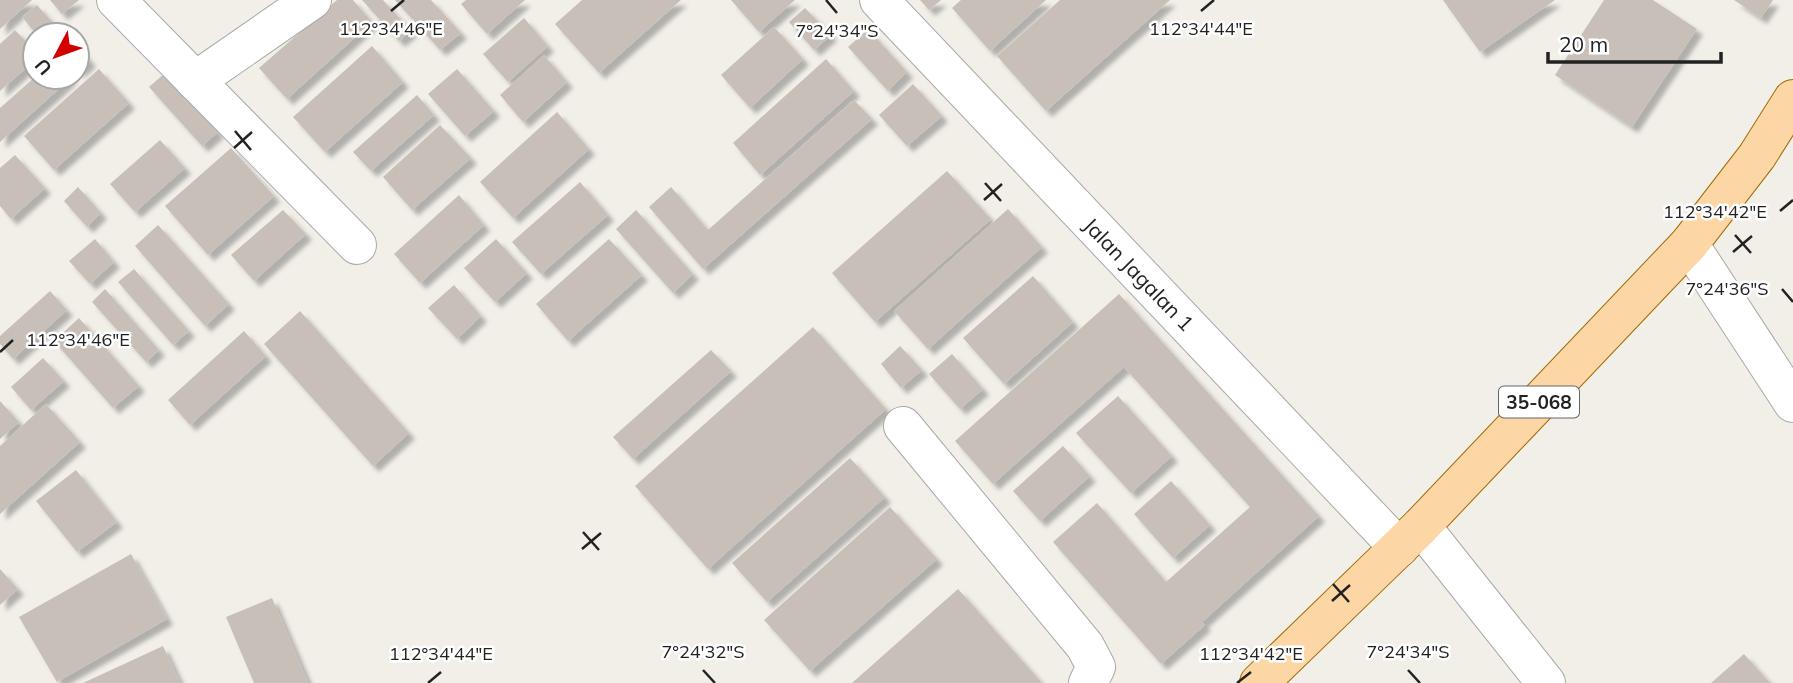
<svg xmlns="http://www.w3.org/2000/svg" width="1793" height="683" viewBox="0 0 1793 683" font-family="Mulish,sans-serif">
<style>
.building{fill:#c7bfb8;filter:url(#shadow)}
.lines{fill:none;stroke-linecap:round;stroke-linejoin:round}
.minor-casing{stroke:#a9a9a9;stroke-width:40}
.primary-casing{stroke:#a06b00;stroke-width:40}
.minor{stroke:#fff;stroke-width:38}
.primary{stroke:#fcd6a4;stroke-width:38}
.ticks{fill:none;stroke:#222;stroke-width:2.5}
.labels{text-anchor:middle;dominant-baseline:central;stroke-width:5;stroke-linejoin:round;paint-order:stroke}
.shield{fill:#fff;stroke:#646464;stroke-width:2}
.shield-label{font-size:19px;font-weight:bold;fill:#222}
.street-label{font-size:21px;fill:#222;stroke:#fff}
.ticks-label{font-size:18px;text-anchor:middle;fill:#222;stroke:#fff;stroke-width:5;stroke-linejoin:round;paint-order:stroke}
</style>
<defs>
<filter id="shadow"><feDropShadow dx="6" dy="6" stdDeviation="2" flood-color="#0004"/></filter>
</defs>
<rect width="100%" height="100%" fill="#f2efe9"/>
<g class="building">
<polygon points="0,0 32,0 0,29"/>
<polygon points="50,0 79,0 62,14"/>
<polygon points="337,0 353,0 372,22 287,99 259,68"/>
<polygon points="362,0 383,0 411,31 399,41"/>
<polygon points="395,0 431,0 461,33 440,50"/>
<polygon points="466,0 525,0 487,34 461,4"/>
<polygon points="582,0 681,0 599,73 555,24"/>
<polygon points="731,0 795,0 759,32"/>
<polygon points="920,0 941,0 929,10"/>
<polygon points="961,0 1046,0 990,51 952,8"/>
<polygon points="1060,0 1170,0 1046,111 997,56"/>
<polygon points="1443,0 1555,0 1480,52"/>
<polygon points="1604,0 1653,0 1697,29 1632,127 1555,75"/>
<polygon points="1734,0 1773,0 1761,18"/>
<polygon points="37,5 59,30 53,35 37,35 22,17"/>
<polygon points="805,8 831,35 814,50 789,22"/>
<polygon points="524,18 548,46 508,82 483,54"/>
<polygon points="774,27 803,59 750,108 721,75"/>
<polygon points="868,29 907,72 888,91 848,47"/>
<polygon points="15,30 35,51 35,60 0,91 0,44"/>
<polygon points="77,45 90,61 77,73"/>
<polygon points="372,46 403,82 325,152 293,117"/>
<polygon points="544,55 567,82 523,122 500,95"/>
<polygon points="826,59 854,91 760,175 733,143"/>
<polygon points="99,69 129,103 54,170 24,136"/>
<polygon points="457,69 494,111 465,136 428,94"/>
<polygon points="165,73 218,132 202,146 149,87"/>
<polygon points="35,77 72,77 0,142 0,108"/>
<polygon points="913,84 942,116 907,146 879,115"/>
<polygon points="417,95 434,115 371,171 353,152"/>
<polygon points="854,100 872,119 703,269 649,207 671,187 708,230"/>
<polygon points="557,112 589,149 513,218 480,182"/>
<polygon points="440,125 471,158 412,210 383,177"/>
<polygon points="160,140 185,168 135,212 110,184"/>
<polygon points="231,148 274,196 208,255 165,206"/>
<polygon points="15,155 45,188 11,219 0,206 0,168"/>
<polygon points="947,171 991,219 875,322 832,273"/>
<polygon points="580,182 608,215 541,274 512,242"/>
<polygon points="78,187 101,213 87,227 64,201"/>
<polygon points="459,195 484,225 420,283 394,254"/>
<polygon points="1008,209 1042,247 928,349 894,311"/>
<polygon points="283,210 306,234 254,281 231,255"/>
<polygon points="636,210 693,274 673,293 616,229"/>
<polygon points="158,225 229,304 205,326 135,246"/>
<polygon points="95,239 114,262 90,284 69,261"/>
<polygon points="496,239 527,273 495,302 464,268"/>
<polygon points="609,239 642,275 568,341 536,304"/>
<polygon points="134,269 189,331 173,345 118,282"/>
<polygon points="1033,276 1073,322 1004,384 963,338"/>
<polygon points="454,285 481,316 457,339 428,308"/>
<polygon points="105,289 159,350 146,362 92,302"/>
<polygon points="50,291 67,310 13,359 0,344 0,336"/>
<polygon points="1119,294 1319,516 1202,622 1205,625 1161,664 1053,542 1097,503 1166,582 1250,507 1124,367 993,484 955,441"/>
<polygon points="300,311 409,433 373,466 264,344"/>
<polygon points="79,318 139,386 113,408 54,341"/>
<polygon points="813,327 886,409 708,569 635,486"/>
<polygon points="244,331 266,356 190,425 168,400"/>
<polygon points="900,346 922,370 901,388 881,364"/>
<polygon points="711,350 731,371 633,459 613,437"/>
<polygon points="952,354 983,389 960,409 929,374"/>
<polygon points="43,358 64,381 31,410 11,387"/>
<polygon points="1118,396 1172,456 1131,493 1076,433"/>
<polygon points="0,401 19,422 0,439"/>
<polygon points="46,404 80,442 0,514 0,446"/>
<polygon points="1063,446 1090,476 1040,521 1013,491"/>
<polygon points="850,458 885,497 767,602 732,563"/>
<polygon points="76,470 117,522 77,552 36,501"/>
<polygon points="1171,481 1210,525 1173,558 1134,514"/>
<polygon points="890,507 937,559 810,671 764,620"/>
<polygon points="131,554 167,619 57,682 19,617"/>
<polygon points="0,569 18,589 0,605"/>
<polygon points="958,589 1042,683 852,683"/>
<polygon points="272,598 308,683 254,683 226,617"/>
<polygon points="163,646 180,683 83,683"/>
<polygon points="1744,654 1770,683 1711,683"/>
</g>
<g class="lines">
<g class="minor-casing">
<g id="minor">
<polyline points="116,0 357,245"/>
<polyline points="879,0 1399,548"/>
<polyline points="195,81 312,0"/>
<polyline points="1689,244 1793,403"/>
<polyline points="903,426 1085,646 1096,667 1088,683"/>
<polyline points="1421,526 1546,683"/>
</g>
</g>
<g class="primary-casing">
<polyline id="primary" points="1259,683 1421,526 1689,244 1757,156 1793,99"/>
</g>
<use href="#minor" class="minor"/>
<use href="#primary" class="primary"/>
</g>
<path class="ticks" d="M826,0L837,13M391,11L404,0M1201,11L1214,0M235,131L251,150M234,148L252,132M985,183L1001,201M984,200L1002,184M1780,211L1793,200M1735,235L1751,253M1733,252L1752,236M1782,289L1793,302M0,352L13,340M583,532L599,550M582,549L601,533M1333,584L1349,602M1332,601L1350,585M703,670L715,683M1408,670L1420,683M428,683L441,672M1237,683L1251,672"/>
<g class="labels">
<rect class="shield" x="1499" y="386.5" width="80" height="31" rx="5"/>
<g class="shield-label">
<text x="1539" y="402">35-068</text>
</g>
<g class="street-label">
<text transform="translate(1139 274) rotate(46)">Jalan Jagalan 1</text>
</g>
</g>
<g class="ticks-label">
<text x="391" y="35">112°34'46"E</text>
<text x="1201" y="35">112°34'44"E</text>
<text x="837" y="37">7°24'34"S</text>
<text x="1715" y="218">112°34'42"E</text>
<text x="1727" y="295">7°24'36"S</text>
<text x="78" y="346">112°34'46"E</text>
<text x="703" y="658">7°24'32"S</text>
<text x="1408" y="658">7°24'34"S</text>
<text x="441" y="660">112°34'44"E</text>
<text x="1251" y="660">112°34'42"E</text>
</g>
<g transform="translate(56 56) rotate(229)"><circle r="33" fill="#ffffff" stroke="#a7a7a7" stroke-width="2"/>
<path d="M0-5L12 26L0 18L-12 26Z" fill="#d40000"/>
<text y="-10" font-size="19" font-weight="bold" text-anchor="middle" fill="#222222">U</text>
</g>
<path d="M1548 52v10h173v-10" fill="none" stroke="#222222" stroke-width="3.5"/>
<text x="1559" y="52" font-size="21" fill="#222222" stroke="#ffffff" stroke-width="5" paint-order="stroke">20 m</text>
</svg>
